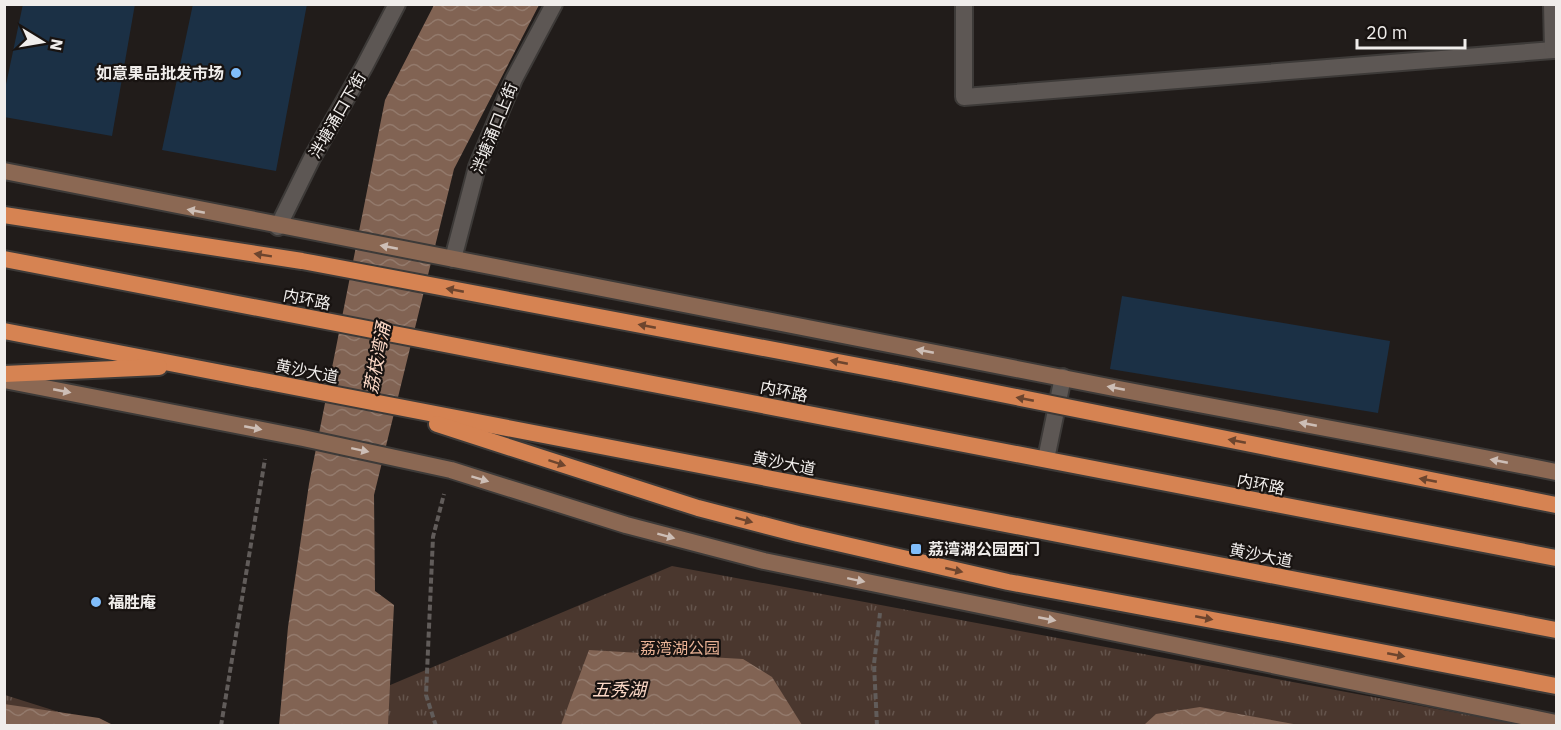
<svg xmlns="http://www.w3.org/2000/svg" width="1561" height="730" viewBox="0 0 1561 730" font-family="'IBM Plex Sans','Noto Sans SC',sans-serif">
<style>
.park{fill:url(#park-tufts)}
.water{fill:url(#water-waves)}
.building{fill:#1b3045}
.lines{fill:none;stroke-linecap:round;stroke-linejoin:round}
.minor-casing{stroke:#3d3a38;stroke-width:20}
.secondary-casing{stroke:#3d3a38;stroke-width:20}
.trunk-casing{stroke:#3d3a38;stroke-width:20}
.path{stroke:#615c5a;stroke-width:4;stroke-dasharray:6 3;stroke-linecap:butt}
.minor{stroke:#5d5754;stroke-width:16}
.secondary{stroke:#8b6853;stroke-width:16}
.trunk{stroke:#d68352;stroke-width:16}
.trunk-bridge-casing{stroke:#3d3a38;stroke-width:20;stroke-linecap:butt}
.trunk-bridge{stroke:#d68352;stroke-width:16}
.oneway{fill:#cdbeb6}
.oneway2{fill:#6d452e}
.poi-dot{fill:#80bdfa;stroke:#181311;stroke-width:2}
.labels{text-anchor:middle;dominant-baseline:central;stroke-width:4.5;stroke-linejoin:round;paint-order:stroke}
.poi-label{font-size:16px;font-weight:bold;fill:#f0edeb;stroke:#181311;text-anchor:start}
.street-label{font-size:16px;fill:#f0edeb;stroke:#181311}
.park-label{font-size:16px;fill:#e9b295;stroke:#181311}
.water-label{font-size:18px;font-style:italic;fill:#fbd8c6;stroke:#181311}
</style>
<defs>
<pattern id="park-tufts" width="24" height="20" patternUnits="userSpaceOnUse" patternTransform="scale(1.5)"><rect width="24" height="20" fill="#4a372e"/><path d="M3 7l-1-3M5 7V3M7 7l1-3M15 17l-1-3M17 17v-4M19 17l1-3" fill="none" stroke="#64544c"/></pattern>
<pattern id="water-waves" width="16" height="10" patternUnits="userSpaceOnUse" patternTransform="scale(1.5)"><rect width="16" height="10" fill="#816353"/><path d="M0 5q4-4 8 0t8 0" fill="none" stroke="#937a6c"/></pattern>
</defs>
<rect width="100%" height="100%" fill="#211c1a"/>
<g class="park">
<polygon points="672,566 1523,725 293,726"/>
<polygon points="5,695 100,725 5,725"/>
</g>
<g class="water">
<polygon points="434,5 539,5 454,169 374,495 375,591 394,605 388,725 279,726 288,627 309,484 385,100"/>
<polygon points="589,650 743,659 772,677 802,725 561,725"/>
<polygon points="4,704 99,718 113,725 5,725"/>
<polygon points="1200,707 1299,725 1144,725 1156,714"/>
</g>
<g class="building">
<polygon points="23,4 135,4 112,136 4,117 4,94"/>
<polygon points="193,4 307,4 276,171 162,150"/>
<polygon points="1122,296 1390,341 1378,413 1110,369"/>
</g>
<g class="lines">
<g class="minor-casing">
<g id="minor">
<polyline points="964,4 964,97 1553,50"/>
<polyline points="1552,4 1553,50 1556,50"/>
<polyline points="278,227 312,158 364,67 397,4"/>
<polyline points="453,259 477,167 514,79 554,4"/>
<polyline points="1047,454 1063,377"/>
</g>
</g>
<g class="secondary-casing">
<g id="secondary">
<path d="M4,171C376,246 748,318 1119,389C1265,417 1411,443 1556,472"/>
<polyline points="4,380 303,438 451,470 626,525 764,561 1556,723"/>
</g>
</g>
<g class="trunk-casing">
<g id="trunk">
<polyline points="4,215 302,261 896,373"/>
<polyline points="4,259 1556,558"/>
<polyline points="4,331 1556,630"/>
<polyline points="4,374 159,367"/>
<polyline points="437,424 698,508 798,534 1008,582 1288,634 1556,686"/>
<polyline points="1486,491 1556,505"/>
</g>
</g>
<g class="path">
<polyline points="221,726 265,459"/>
<polyline points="436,726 426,695 433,537 444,494"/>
<polyline points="877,726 874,664 880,613"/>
</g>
<use href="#minor" class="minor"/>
<use href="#secondary" class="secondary"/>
<use href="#trunk" class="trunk"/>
<g class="trunk-bridge-casing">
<polyline id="trunk-bridge" points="896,373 1486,491"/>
</g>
<use href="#trunk-bridge" class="trunk-bridge"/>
</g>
<defs><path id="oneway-solid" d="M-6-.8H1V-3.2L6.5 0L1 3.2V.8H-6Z" transform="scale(1.5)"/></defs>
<g class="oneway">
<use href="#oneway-solid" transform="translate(196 211) rotate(-169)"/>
<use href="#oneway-solid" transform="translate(389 247) rotate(-169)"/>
<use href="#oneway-solid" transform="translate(925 351) rotate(-169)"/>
<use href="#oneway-solid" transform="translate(1116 388) rotate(-169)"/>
<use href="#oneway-solid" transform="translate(62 391) rotate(11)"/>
<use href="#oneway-solid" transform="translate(1308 424) rotate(-169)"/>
<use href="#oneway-solid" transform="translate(253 428) rotate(11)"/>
<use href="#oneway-solid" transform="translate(360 450) rotate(12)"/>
<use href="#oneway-solid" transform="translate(1499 461) rotate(-169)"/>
<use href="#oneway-solid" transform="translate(480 479) rotate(17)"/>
<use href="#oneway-solid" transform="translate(666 536) rotate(15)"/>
<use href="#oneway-solid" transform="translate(856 580) rotate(12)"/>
<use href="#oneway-solid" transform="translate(1047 619) rotate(11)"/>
</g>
<g class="oneway2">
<use href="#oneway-solid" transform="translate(263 255) rotate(-171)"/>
<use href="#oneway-solid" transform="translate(455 290) rotate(-169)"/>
<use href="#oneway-solid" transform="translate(647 326) rotate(-169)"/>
<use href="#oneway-solid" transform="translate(839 362) rotate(-169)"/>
<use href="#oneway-solid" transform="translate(1025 399) rotate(-169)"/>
<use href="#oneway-solid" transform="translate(1237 441) rotate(-169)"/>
<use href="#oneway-solid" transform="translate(557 463) rotate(18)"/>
<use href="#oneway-solid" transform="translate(1428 480) rotate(-169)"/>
<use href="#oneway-solid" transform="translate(744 520) rotate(15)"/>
<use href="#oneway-solid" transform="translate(954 570) rotate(13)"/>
<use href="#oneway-solid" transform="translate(1204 618) rotate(11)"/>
<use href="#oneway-solid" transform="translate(1396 655) rotate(11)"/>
</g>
<g class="poi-dot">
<circle cx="236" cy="73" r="6"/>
<rect x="910" y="543" width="12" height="12" rx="3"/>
<circle cx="96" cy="602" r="6"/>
</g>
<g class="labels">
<g class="poi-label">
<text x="224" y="73" text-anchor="end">如意果品批发市场</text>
<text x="928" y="549">荔湾湖公园西门</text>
<text x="108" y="602">福胜庵</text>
</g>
<g class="street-label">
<text transform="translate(337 115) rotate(-60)">泮塘涌口下街</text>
<text transform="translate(494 128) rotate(-68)">泮塘涌口上街</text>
<text transform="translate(307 299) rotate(11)">内环路</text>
<text transform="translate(307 371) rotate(11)">黄沙大道</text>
<text transform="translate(784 391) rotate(11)">内环路</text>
<text transform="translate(784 463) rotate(11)">黄沙大道</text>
<text transform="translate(1261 484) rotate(11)">内环路</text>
<text transform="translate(1261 555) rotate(11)">黄沙大道</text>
</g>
<g class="park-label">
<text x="680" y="648">荔湾湖公园</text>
</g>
<g class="water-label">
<text transform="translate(377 358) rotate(-79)">荔枝湾涌</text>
<text x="619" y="689">五秀湖</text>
</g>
</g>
<rect width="1561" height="730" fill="none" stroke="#f0edeb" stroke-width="12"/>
<g transform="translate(42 42) rotate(101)" stroke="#181311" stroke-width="4.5" paint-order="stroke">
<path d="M0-4.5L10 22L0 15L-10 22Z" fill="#f0edeb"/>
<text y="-9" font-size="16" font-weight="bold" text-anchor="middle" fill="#f0edeb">N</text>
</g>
<path d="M1357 39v9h108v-9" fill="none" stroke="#f0edeb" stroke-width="3"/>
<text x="1366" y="39" font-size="18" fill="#f0edeb" stroke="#181311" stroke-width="4.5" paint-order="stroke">20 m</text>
</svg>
